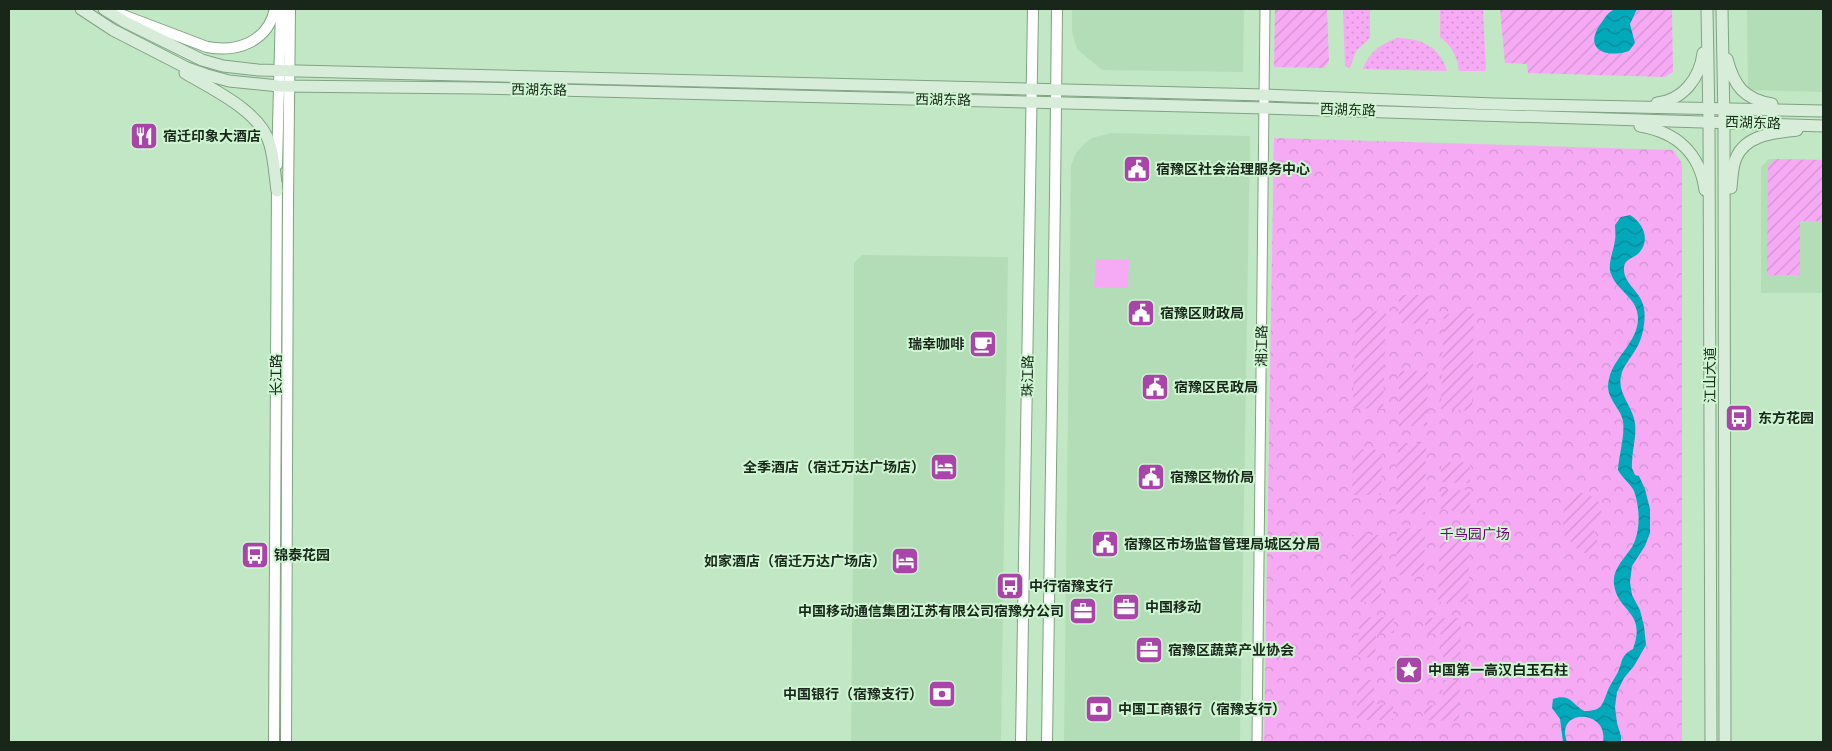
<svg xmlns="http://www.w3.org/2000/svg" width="1832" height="751" viewBox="0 0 1832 751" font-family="'Sofia Sans Condensed','Noto Sans SC',sans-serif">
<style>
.built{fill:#b2ddb6}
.grass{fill:url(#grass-dots)}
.park{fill:url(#park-crowns)}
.garden{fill:url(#garden-furrows)}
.pitch{fill:#f6aaf4}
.water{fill:url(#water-waves)}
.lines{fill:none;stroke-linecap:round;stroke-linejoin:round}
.minor-casing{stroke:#80a383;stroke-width:11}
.tertiary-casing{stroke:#80a383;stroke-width:12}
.secondary-casing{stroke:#80a383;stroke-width:13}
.minor{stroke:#fff;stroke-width:9}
.tertiary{stroke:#fff;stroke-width:10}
.secondary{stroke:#d8ecda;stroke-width:11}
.labels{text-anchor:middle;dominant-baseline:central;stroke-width:4;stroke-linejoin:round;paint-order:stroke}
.street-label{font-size:14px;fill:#19271a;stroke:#cff5d2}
.poi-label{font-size:14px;font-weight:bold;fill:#19271a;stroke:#cff5d2;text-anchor:start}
.park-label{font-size:14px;fill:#6e0270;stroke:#cff5d2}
</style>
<defs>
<pattern id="grass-dots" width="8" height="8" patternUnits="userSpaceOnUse" patternTransform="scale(1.25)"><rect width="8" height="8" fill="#f6aaf4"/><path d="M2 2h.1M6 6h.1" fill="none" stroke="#d292d1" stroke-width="1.8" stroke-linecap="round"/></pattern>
<pattern id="park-crowns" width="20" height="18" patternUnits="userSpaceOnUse" patternTransform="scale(1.25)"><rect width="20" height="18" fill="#f6aaf4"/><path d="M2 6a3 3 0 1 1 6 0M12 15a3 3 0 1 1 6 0" fill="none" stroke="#d292d1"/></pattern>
<pattern id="garden-furrows" width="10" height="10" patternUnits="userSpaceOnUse" patternTransform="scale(1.25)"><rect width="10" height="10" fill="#f6aaf4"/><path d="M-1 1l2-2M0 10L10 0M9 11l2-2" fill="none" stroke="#d292d1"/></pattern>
<pattern id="water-waves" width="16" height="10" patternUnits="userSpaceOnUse" patternTransform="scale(1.25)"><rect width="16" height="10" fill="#02a9ba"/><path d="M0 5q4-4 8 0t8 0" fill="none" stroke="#038a96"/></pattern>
</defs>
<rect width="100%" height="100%" fill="#c2e7c5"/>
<g class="built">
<polygon points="1072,9 1244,9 1243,72 1102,70 1077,49 1072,32"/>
<polygon points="1747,9 1823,9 1823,92 1748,90"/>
<polygon points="1111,133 1250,136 1240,742 1064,742 1071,166 1076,153 1084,144 1092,138"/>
<polygon points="1769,159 1823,160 1823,293 1761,293 1761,167"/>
<polygon points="862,255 1008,257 1001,742 851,742 854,444 854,263"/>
</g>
<g class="grass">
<polygon points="1343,9 1370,9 1370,38 1356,51 1350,68 1345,66"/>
<path d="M1440,9H1483L1486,68L1485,71H1459C1457,56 1452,46 1440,37Z"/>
<path d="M1397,38C1421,38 1440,47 1447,71L1363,69C1369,52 1381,44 1397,38Z"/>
</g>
<polygon class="park" points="1274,138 1673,150 1682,163 1682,742 1264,742"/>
<g class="garden">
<polygon points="1275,9 1327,9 1329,61 1324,68 1274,67"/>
<polygon points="1500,9 1672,9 1673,72 1665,77 1528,73 1527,64 1505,63"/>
<polygon points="1775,159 1823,160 1823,221 1800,221 1800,275 1767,275 1768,166"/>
<polygon points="1399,295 1428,295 1428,324 1399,323"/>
<polygon points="1356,308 1386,313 1383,409 1353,408"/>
<polygon points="1474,308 1472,411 1441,409 1444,315"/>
<polygon points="1399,371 1428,371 1427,426 1399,426"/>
<polygon points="1398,443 1426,443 1425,514 1396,513"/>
<polygon points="1353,449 1382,450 1381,495 1352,495"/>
<polygon points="1441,462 1470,462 1470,483 1441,482"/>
<polygon points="1441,490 1470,490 1470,514 1452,513 1452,510 1441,509"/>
<path d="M1578,492C1587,494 1602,498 1601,511C1601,517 1596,524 1594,530C1598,538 1602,557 1588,554C1573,552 1560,528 1563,514C1564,506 1569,499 1574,493Z"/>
<polygon points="1397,528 1425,529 1424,576 1396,575"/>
<polygon points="1352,535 1382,535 1381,602 1351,602"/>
<polygon points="1440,535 1470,536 1468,602 1438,602"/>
<polygon points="1359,617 1394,617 1394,633 1376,633 1375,658 1358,657"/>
<polygon points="1425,618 1461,618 1460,659 1443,658 1443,634 1425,634"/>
<polygon points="1357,680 1374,680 1374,704 1393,705 1393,720 1357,720"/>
<polygon points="1443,680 1460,680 1459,721 1424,720 1424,705 1442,705"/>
</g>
<polygon class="pitch" points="1096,259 1129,260 1128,288 1094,287"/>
<g class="water">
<path d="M1616,9H1637L1630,24L1635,43L1629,51C1604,59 1582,48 1602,22C1606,16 1609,11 1616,9Z"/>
<path d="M1630,215C1643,223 1651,239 1639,253C1634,258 1624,259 1624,268C1623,284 1641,291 1644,308C1646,320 1643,338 1636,349C1631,358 1623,366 1621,376C1617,393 1633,407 1635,423C1637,438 1631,453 1632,468L1635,475L1639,476L1645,489L1650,509V533L1645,546L1632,566L1630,582L1632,595L1640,610L1644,626L1646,645L1634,666L1624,678L1617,692L1615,707L1617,723L1621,736V742H1603C1609,709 1554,708 1567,742H1563L1560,719L1552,708L1553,699C1570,693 1572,704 1584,711C1603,711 1602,705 1608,690C1611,683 1615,678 1618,672C1623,661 1620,656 1633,649C1647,611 1617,612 1614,584C1612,569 1625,558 1632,547C1641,531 1640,508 1634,491C1630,483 1622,478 1618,470C1619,454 1625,437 1623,421C1620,406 1604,398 1609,379C1614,356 1638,343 1638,318C1638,298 1617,291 1611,274C1607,264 1614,250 1615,240C1616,235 1615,230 1615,225L1621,217Z"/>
</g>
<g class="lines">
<g class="minor-casing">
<polyline id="minor" points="1257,742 1265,9"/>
</g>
<g class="tertiary-casing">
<g id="tertiary">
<path d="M115,12L207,47C238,53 268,41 275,9"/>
<polyline points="277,165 281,9"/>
<polyline points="274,742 277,185"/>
<polyline points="286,742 288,201 290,9"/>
<polyline points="1021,742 1033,9"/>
<polyline points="1047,742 1055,195 1057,9"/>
</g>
</g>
<g class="secondary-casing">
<g id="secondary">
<polyline points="81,9 113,30 187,68 207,75 229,81 279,86 477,88 1265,108 1823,126"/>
<polyline points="104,9 125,22 202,60 223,66 258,70 1265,95 1494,104 1823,111"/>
<polyline points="1707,9 1709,122 1711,742"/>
<polyline points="1722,9 1724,122 1725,742"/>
<path d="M1727,59C1734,86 1744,99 1772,104"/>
<path d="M185,73C212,89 262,112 270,145C274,159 275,176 277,191"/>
<path d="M1657,103C1683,100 1700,78 1703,53"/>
<path d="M1640,126C1676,132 1700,153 1705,190"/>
<path d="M1731,188C1732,178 1732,167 1736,158C1746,134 1775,133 1797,130"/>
</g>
</g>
<use href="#minor" class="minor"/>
<use href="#tertiary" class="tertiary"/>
<use href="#secondary" class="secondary"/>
</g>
<defs>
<g id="restaurant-square" transform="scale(1.4375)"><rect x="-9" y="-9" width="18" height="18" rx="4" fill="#a944a9" stroke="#cff5d2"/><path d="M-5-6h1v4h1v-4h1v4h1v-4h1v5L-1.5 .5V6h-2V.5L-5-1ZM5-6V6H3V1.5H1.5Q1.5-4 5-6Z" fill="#fff"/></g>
<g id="civic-square" transform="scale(1.4375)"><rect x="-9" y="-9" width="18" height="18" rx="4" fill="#a944a9" stroke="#cff5d2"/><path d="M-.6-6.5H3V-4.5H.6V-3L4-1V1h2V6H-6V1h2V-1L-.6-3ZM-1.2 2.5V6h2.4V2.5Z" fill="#fff"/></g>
<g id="cafe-square" transform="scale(1.4375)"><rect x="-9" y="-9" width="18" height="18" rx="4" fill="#a944a9" stroke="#cff5d2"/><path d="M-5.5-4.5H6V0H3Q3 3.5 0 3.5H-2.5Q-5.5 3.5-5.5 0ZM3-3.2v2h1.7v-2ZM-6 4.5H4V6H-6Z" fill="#fff"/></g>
<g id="bus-square" transform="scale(1.4375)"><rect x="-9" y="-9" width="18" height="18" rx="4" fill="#a944a9" stroke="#cff5d2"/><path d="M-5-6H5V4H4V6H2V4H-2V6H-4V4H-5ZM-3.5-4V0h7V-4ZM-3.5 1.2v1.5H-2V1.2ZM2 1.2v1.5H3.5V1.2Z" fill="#fff"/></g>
<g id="hotel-square" transform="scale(1.4375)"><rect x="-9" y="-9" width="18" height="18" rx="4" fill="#a944a9" stroke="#cff5d2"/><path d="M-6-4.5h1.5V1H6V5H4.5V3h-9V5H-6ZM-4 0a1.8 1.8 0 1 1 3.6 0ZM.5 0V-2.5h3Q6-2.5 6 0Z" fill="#fff"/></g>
<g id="office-square" transform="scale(1.4375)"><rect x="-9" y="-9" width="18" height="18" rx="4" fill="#a944a9" stroke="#cff5d2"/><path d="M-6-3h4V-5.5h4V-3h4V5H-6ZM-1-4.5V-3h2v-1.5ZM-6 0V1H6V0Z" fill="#fff"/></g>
<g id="sight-square" transform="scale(1.4375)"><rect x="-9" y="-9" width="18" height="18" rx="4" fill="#a944a9" stroke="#cff5d2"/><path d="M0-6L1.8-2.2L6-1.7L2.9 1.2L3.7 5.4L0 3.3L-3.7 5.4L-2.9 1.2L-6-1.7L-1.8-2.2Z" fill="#fff"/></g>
<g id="bank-square" transform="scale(1.4375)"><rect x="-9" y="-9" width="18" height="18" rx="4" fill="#a944a9" stroke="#cff5d2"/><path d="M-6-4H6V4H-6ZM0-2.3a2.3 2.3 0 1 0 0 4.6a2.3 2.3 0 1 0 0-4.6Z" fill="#fff"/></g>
</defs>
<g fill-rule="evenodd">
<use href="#restaurant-square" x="144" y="136"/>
<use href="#civic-square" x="1137" y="169"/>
<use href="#civic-square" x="1141" y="313"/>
<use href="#cafe-square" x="983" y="344"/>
<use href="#civic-square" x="1155" y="387"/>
<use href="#bus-square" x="1739" y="418"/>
<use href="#hotel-square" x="944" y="467"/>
<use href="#civic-square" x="1151" y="477"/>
<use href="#civic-square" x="1105" y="544"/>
<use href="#bus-square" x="255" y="555"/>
<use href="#hotel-square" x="905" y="561"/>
<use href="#bus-square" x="1010" y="586"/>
<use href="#office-square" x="1126" y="607"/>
<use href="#office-square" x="1083" y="611"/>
<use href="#office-square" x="1149" y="650"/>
<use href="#sight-square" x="1409" y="670"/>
<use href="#bank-square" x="942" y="694"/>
<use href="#bank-square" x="1099" y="709"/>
</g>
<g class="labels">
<g class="street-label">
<text transform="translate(539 90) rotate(1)">西湖东路</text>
<text transform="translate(943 100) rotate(1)">西湖东路</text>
<text transform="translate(1348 110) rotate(2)">西湖东路</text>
<text transform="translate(1753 123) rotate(2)">西湖东路</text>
<text transform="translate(1262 346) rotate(-89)">湘江路</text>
<text transform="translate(276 375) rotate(-90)">长江路</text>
<text transform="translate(1710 375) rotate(-90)">江山大道</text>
<text transform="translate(1028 376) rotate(-89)">珠江路</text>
</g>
<g class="poi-label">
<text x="163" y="136">宿迁印象大酒店</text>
<text x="1156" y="169">宿豫区社会治理服务中心</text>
<text x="1160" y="313">宿豫区财政局</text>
<text x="964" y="344" text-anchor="end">瑞幸咖啡</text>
<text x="1174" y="387">宿豫区民政局</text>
<text x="1758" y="418">东方花园</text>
<text x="925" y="467" text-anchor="end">全季酒店（宿迁万达广场店）</text>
<text x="1170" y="477">宿豫区物价局</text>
<text x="1124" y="544">宿豫区市场监督管理局城区分局</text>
<text x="274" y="555">锦泰花园</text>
<text x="886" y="561" text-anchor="end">如家酒店（宿迁万达广场店）</text>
<text x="1029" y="586">中行宿豫支行</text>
<text x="1145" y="607">中国移动</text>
<text x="1064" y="611" text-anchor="end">中国移动通信集团江苏有限公司宿豫分公司</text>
<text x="1168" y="650">宿豫区蔬菜产业协会</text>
<text x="1428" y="670">中国第一高汉白玉石柱</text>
<text x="923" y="694" text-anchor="end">中国银行（宿豫支行）</text>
<text x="1118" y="709">中国工商银行（宿豫支行）</text>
</g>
<g class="park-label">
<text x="1475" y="534">千鸟园广场</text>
</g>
</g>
<rect width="1832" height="751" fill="none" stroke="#19271a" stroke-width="20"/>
</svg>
